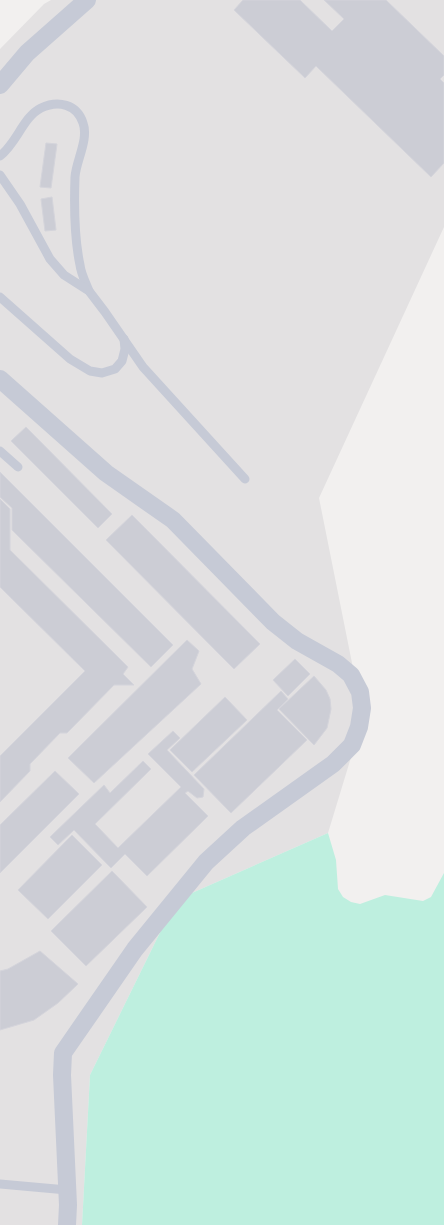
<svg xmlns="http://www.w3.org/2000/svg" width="444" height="1225" viewBox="0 0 444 1225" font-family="'Noto Sans',sans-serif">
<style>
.education{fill:#e3e1e2}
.green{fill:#beefdf}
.building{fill:#cccdd5;stroke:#d4d4db}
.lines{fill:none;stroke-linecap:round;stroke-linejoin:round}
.lane{stroke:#c6cad6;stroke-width:9}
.street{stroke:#c6cad6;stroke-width:18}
</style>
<rect width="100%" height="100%" fill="#f2f0ef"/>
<polygon class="education" points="51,0 444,0 444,227 319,498 363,718 328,833 176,900 90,1075 82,1225 0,1225 0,49 44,4"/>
<polygon class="green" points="328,833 336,860 338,889 343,897 351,902 360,904 385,895 423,901 431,897 444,873 444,1225 82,1225 90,1075 176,900"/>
<g class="building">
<polygon points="243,0 300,0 332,31 344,19 324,0 386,0 444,56 444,75 440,79 444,83 444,163 431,177 316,66 305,78 234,10"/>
<polygon points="46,143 57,144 51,188 40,187"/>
<polygon points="52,197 56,230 45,231 41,199"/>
<polygon points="26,427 112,514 98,528 11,441"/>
<polygon points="0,472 173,645 151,667 12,530 12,508 0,497"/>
<polygon points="0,499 10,509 10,550 128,667 123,674 134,685 114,685 67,733 60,733 30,764 30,771 0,802 0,756 85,671 0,587"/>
<polygon points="132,515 260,644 234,669 106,540"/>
<polygon points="187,640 199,651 192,669 201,684 94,783 68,758"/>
<polygon points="295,659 310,674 288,696 273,680"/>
<polygon points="314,676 326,690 330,699 331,709 327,728 314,745 279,709"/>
<polygon points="281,691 288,699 277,710 307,740 231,813 194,775"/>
<polygon points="225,697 247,720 192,772 170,750"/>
<polygon points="173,731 180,738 167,750 204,789 203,797 197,798 188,791 185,793 208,816 147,876 125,854 111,868 74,830 58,845 50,837 104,785 110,793 143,761 151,769 95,824 118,848 181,787 148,754"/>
<polygon points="55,771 79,794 0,873 0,825"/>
<polygon points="72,835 102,865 48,919 18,890"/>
<polygon points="112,871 147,907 86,966 51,931"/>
<polygon points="40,951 78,984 58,1003 34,1020 0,1030 0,971 8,969"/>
</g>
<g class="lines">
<g class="lane">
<path d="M0,156C17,143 23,117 41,108C58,100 77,104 83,123C89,139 76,161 75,177C74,205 74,237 80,265C81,274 86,283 89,291"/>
<polyline points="0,175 20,204 50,259 64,275 89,291 105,312 143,367 245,479"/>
<polyline points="0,297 70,359 90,371 102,373 115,369 122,361 125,349 124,339"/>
<polyline points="0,451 18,467"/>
<polyline points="0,1184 67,1190"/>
</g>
<g class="street">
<polyline points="0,85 27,53 87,0"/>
<polyline points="0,379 106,473 173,520 273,622 297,641 338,664 351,675 360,692 362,708 359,727 352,745 333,764 243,828 206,862 135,949 63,1053 62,1075 68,1205 67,1225"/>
</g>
</g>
</svg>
